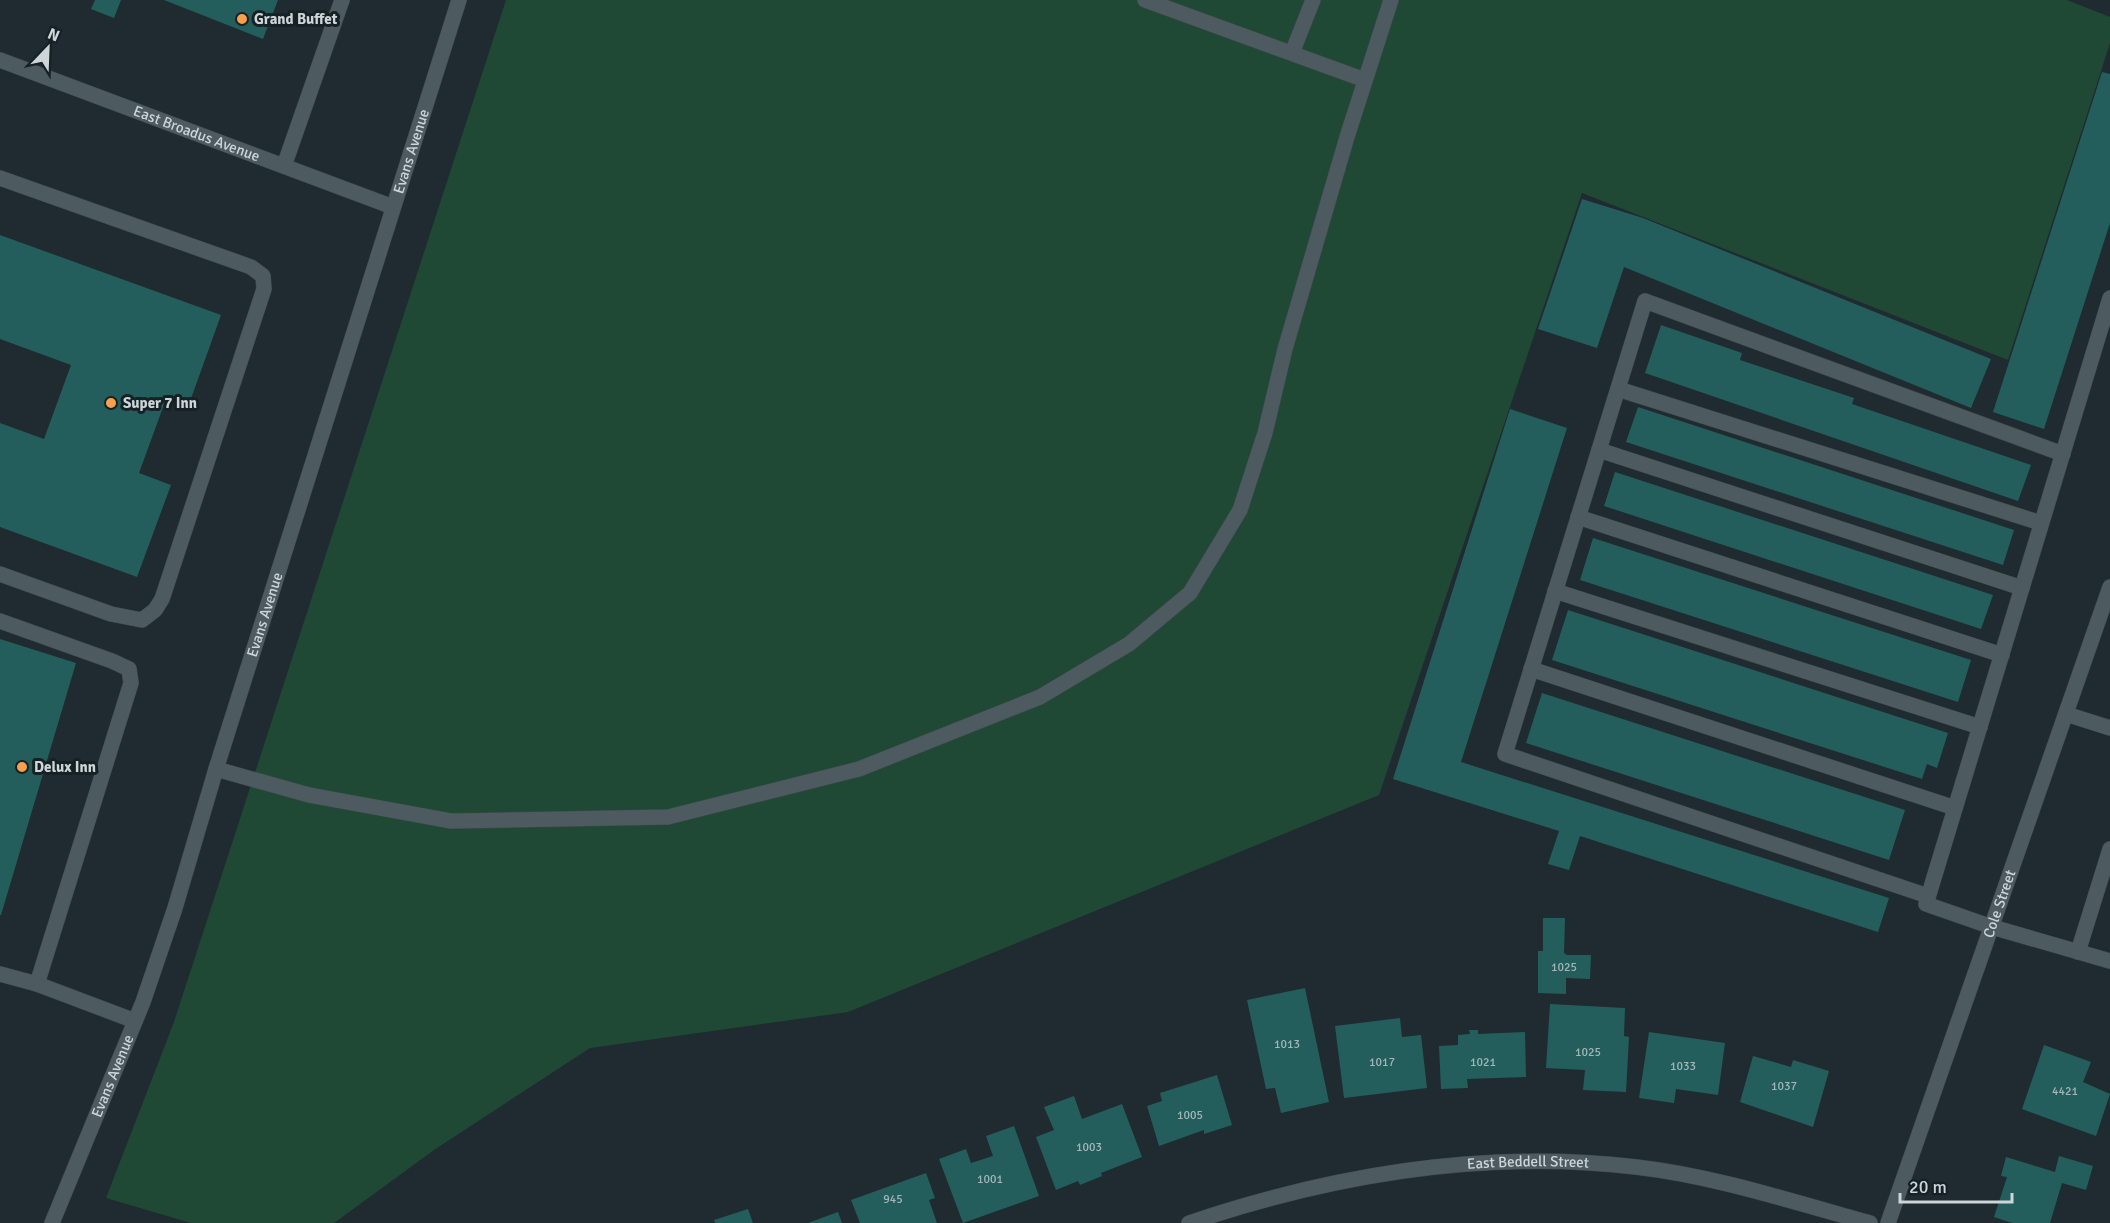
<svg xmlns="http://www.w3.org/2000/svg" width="2110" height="1223" viewBox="0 0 2110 1223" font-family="Signika,sans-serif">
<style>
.green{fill:#204935}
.building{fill:#235e5d}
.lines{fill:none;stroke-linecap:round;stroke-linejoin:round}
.minor-casing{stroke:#3f494e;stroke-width:16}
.minor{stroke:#4d5a60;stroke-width:15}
.poi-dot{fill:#f9a04c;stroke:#162126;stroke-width:2}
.labels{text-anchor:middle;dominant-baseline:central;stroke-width:6;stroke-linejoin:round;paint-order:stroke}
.number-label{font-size:12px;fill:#a2b7b9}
.poi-label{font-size:15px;font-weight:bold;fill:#cdd5d8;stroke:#162126;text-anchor:start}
.street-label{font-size:15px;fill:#cdd5d8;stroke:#162126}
</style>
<rect width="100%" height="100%" fill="#1f2b30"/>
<polygon class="green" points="506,0 2067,0 2110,17 2110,43 2008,360 1582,193 1379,795 848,1012 590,1048 434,1150 334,1223 191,1223 106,1198 174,1022"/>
<g class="building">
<polygon points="95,0 121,0 114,18 91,9"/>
<polygon points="164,0 278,0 263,39"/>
<polygon points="2102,72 2110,74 2110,223 2044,429 1993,412"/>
<polygon points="1582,199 1643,218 1991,359 1971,408 1624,267 1597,348 1538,329"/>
<polygon points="0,235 221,315 188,407 166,399 139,473 171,485 137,577 0,527 0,423 44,439 71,365 0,339"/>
<polygon points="1661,325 1742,353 1740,360 1854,398 1852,404 2031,465 2018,501 1645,373"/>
<polygon points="1638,407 2014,530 2003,565 1626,442"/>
<polygon points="1510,409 1567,428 1461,762 1889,898 1878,932 1580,836 1569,870 1548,864 1559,831 1393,779"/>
<polygon points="1615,472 1993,595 1981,629 1604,506"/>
<polygon points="1593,538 1971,660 1958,702 1580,580"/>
<polygon points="1568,610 1948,733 1937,768 1927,764 1922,779 1552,660"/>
<polygon points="0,639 76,663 1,915 0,915"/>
<polygon points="1542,693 1905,810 1889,860 1526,743"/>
<polygon points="1543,918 1565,918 1564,953 1567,955 1591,955 1590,979 1566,978 1566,994 1538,993 1538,951 1543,951"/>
<polygon points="1305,988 1329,1102 1281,1113 1275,1088 1266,1089 1247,1000"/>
<polygon points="1550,1004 1625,1008 1624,1036 1629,1037 1626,1092 1583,1090 1585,1070 1546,1068"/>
<polygon points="1400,1018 1402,1037 1421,1035 1427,1088 1344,1098 1335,1026"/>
<polygon points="1469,1030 1478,1030 1478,1034 1525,1032 1526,1077 1467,1079 1468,1088 1441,1089 1439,1046 1458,1045 1458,1035 1470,1034"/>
<polygon points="1649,1032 1725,1043 1718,1095 1676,1089 1674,1103 1639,1098"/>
<polygon points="2044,1045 2091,1062 2083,1082 2110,1094 2096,1136 2022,1109"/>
<polygon points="1753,1056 1791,1067 1793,1060 1829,1071 1813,1127 1740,1102"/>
<polygon points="1217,1075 1232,1125 1204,1134 1204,1130 1159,1146 1147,1106 1162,1101 1160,1093"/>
<polygon points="1074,1096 1082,1119 1122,1104 1142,1157 1101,1173 1102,1176 1080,1185 1078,1181 1056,1190 1036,1137 1054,1130 1044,1107"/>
<polygon points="1014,1126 1039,1196 963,1223 939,1159 966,1149 971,1163 993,1156 986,1136"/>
<polygon points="2059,1156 2093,1166 2086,1190 2062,1183 2050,1223 2012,1223 1994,1217 2007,1177 2001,1176 2006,1157 2055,1172"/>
<polygon points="926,1173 935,1198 929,1200 937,1223 860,1223 851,1200"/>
<polygon points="748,1209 753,1223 715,1223 714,1220"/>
<polygon points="838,1212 842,1223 808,1223"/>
</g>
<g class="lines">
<g class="minor-casing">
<g id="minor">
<polyline points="1145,0 1365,80"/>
<polyline points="1292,53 1313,0"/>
<path id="s1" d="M0,60L393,207"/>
<polyline points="284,166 342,0"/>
<polyline points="0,178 251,267 263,276 264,289 162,599 155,610 142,620 111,614 0,574"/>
<polyline points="2110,298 1926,904 1992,927 2110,961"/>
<polyline points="1618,389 2041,523"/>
<polyline points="1599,450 2022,588"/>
<polyline points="1578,517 2002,655"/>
<polyline points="1555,591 1980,727"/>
<polyline points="0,621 112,661 129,669 131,683 37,984 135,1021"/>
<polyline points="1531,669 1955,808"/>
<polyline points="2066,714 2110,728"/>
<polyline points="216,769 309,795 451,821 668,817 859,769 1040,697 1129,644 1190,593 1240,510 1265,433 1285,349 1347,137 1391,0"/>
<polyline points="1928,896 1505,754 1645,301 2063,454"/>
<polyline points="2078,952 2110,849"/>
<polyline points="0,974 37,984"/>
<path id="s2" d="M52,1223L143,1002L175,908L216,769L459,0"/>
<path id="s3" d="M1189,1223C1332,1175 1484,1149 1636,1167C1715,1176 1793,1202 1870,1223"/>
<path id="s4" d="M1888,1223L2110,587"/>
</g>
</g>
<use href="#minor" class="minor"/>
</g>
<g class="poi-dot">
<circle cx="242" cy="19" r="6"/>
<circle cx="111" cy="403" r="6"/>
<circle cx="22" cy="767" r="6"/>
</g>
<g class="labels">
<g class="number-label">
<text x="1564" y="967">1025</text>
<text x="1287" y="1044">1013</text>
<text x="1588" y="1052">1025</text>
<text x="1382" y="1062">1017</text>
<text x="1483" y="1062">1021</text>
<text x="1683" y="1066">1033</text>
<text x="1784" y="1086">1037</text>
<text x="2065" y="1091">4421</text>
<text x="1190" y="1115">1005</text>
<text x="1089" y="1147">1003</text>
<text x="990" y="1179">1001</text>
<text x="893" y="1199">945</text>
</g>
<g class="poi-label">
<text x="254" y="19">Grand Buffet</text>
<text x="123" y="403">Super 7 Inn</text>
<text x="34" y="767">Delux Inn</text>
</g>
<g class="street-label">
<text stroke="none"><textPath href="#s1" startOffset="210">East Broadus Avenue</textPath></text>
<text stroke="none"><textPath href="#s2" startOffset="1131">Evans Avenue</textPath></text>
<text stroke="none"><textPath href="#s2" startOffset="645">Evans Avenue</textPath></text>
<text stroke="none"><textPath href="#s4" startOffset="338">Cole Street</textPath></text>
<text stroke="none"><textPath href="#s2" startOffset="159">Evans Avenue</textPath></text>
<text stroke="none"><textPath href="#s3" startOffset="346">East Beddell Street</textPath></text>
</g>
</g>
<g transform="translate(48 48) rotate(23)" stroke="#162126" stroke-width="4.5" paint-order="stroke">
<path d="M0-4.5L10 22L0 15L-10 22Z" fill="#cdd5d8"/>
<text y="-9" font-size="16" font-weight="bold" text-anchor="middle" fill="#cdd5d8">N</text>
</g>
<path d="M1900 1193v9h112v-9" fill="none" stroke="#cdd5d8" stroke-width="3"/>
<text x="1909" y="1193" font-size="18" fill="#cdd5d8" stroke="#162126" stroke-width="4.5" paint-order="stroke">20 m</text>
</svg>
